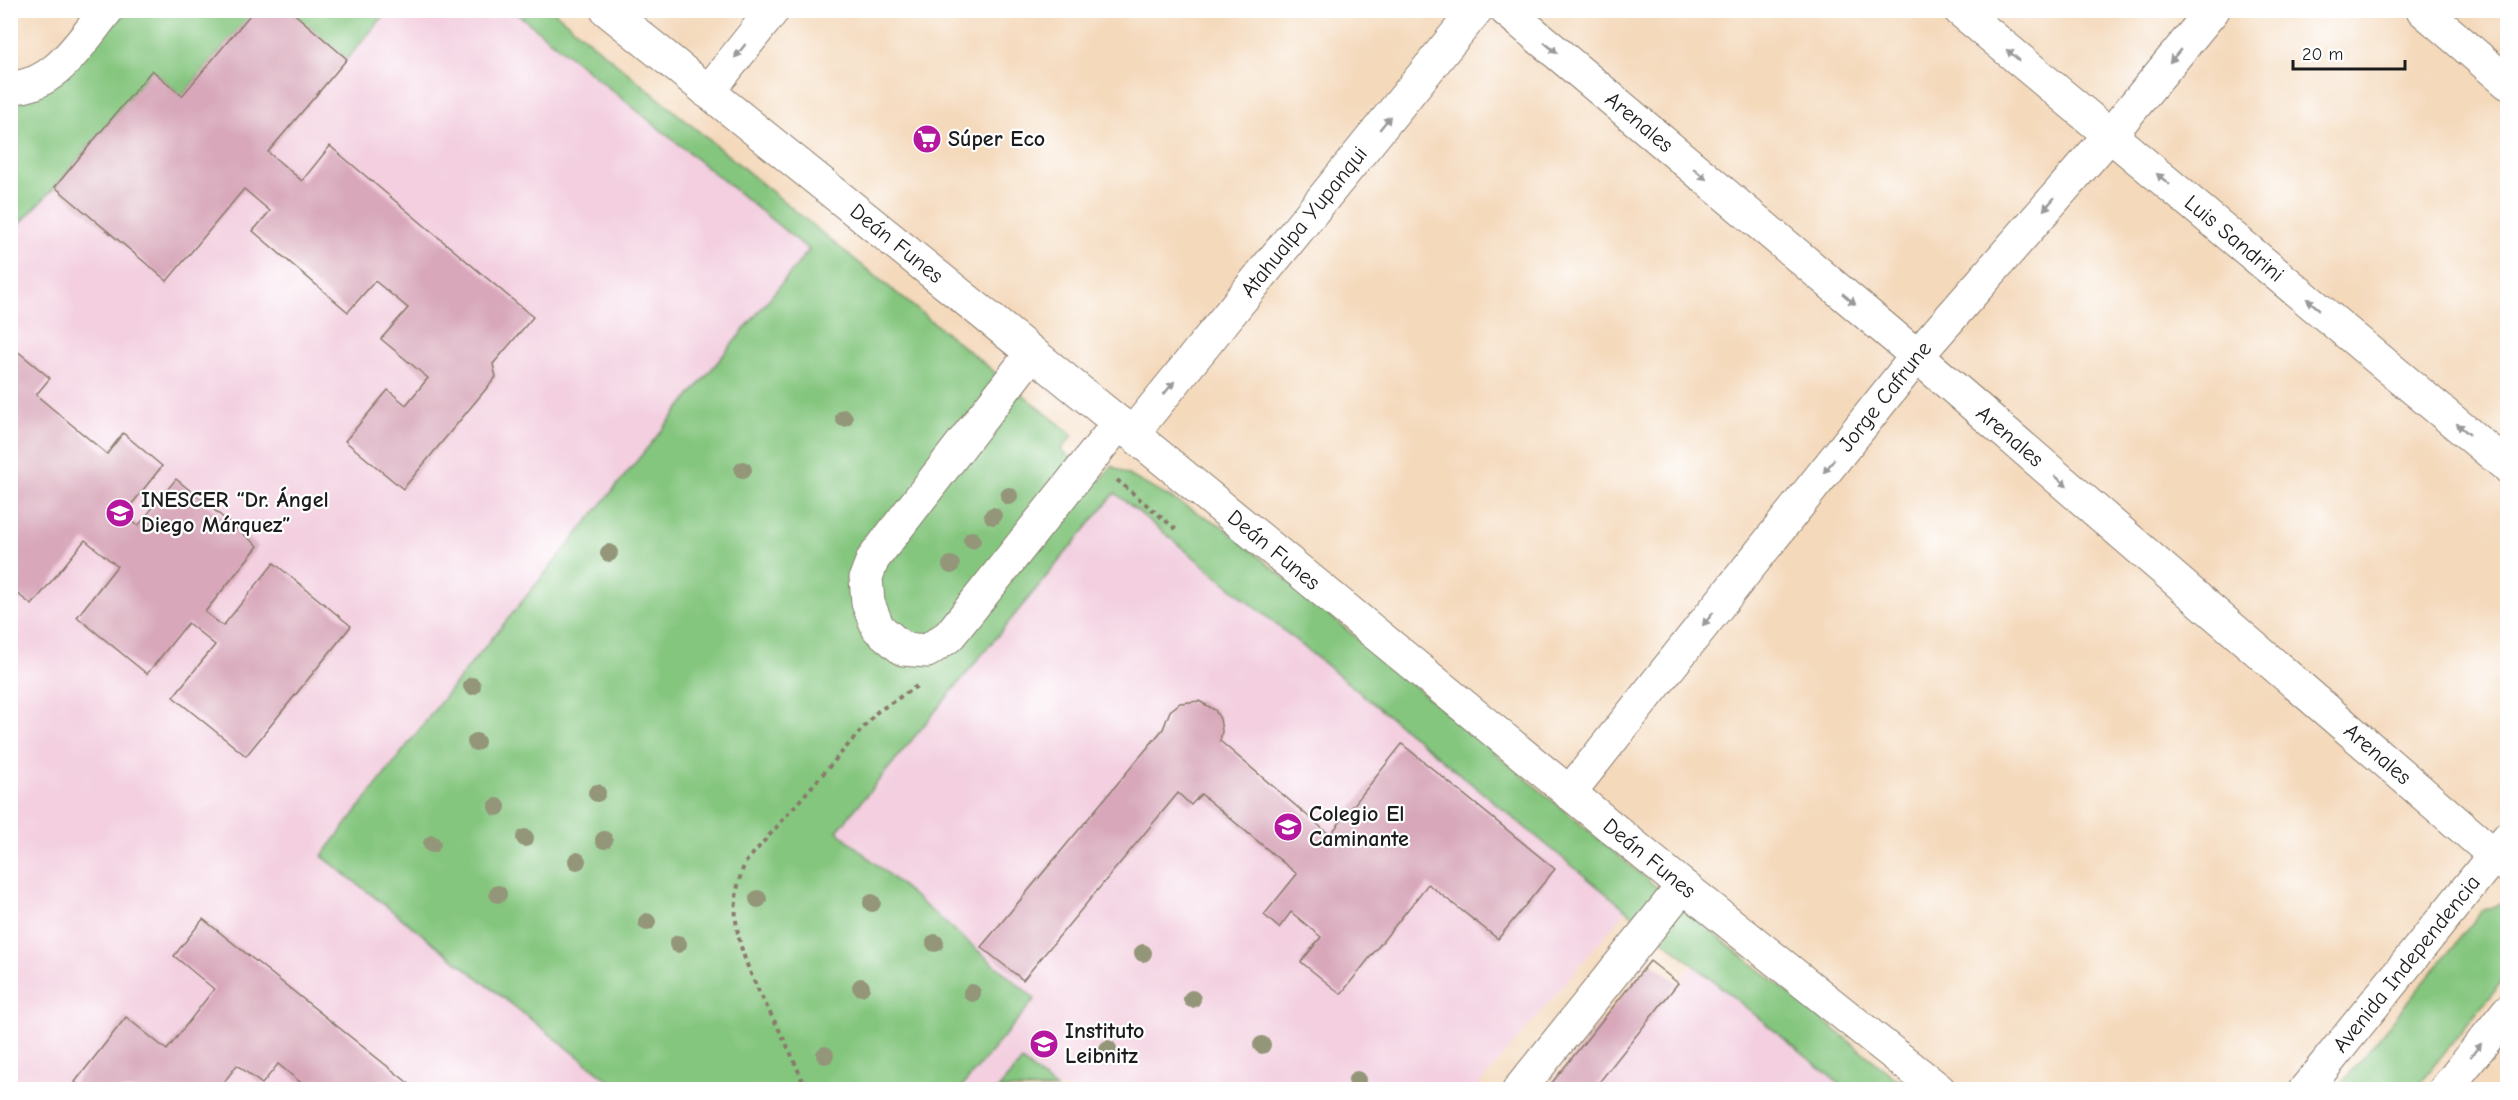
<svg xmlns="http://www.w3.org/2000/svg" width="2518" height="1100" viewBox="0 0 2518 1100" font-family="'Comic Neue',sans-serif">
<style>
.built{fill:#f3cfdf}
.green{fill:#85c67f;stroke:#50714e;stroke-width:1.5}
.building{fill:#d8a8ba}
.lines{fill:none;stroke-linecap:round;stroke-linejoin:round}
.minor-casing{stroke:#887a6c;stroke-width:35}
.major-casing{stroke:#887a6c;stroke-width:35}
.path{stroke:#887a6c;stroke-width:4;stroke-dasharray:4.5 4.5;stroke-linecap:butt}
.minor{stroke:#fff;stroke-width:33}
.major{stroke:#fff;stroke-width:33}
.tree{fill:#94967a}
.oneway{fill:#999}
.labels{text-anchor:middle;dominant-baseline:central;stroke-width:4.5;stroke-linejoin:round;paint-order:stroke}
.street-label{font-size:22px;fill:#1c1c1c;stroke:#fff}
.poi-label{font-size:22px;font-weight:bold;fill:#1c1c1c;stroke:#fff;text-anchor:start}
</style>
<rect width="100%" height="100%" fill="#fff"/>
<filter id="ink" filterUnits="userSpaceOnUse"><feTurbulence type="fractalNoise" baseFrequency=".0167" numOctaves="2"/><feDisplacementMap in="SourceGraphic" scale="12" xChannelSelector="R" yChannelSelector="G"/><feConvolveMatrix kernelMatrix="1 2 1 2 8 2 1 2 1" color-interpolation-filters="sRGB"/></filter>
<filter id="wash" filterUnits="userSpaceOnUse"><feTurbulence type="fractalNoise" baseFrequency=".008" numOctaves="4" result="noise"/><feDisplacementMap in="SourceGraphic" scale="24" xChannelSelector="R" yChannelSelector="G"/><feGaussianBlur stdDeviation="1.35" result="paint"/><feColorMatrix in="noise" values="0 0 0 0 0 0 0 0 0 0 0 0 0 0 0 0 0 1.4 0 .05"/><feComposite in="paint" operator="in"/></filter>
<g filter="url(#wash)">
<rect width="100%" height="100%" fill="#f4d9bb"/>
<g class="built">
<polygon points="388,11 514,11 809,250 449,691 322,855 620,1089 11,1089 10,233 55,187 167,281 244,189 270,211 253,232 348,312 375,281 408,308 382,339 428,378 406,405 388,390 346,441 403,489 496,377 493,364 533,317 330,147 302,181 268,152"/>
<polygon points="1115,493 1626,910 1476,1089 960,1089 1035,998 837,832"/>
<polygon points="1693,965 1846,1089 1593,1090"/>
</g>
<g class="green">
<polygon points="120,11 254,11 182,96 152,70 55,187 11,233 11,100"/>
<polygon points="290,11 388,11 347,59"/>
<polygon points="514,11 553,11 822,233 1073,435 1061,450 1100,481 1112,466 1222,526 1672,900 1909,1089 1846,1089 1115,493 837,831 1035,999 960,1089 620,1089 322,856 449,691 809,250"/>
<polygon points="2499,904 2507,905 2507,975 2415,1089 2337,1089 2482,911"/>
<polygon points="1022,1061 1056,1089 998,1089"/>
</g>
<g id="blocks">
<g class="building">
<polygon points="254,10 290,10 347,59 268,152 302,181 330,146 533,317 493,364 496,377 403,489 345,441 388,390 406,405 428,378 381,339 408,308 375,281 348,312 253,231 270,211 244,189 167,281 55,187 152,70 182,96"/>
<polygon points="10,345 50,378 36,395 107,454 123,433 162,466 124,514 138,526 176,479 258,546 205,612 223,626 274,563 351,626 246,756 173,697 215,645 188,623 147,674 77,617 117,566 85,540 32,605 10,588 10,497 16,489 10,484"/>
<polygon points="1199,701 1215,710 1220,719 1222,731 1220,741 1330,835 1402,744 1555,869 1498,939 1428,884 1341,994 1301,962 1321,937 1291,912 1279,928 1264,915 1297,874 1201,794 1191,805 1178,793 1023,980 981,947 1163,729 1170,711 1180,703"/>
<polygon points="203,919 417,1090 310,1090 278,1064 262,1084 237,1065 218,1090 85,1090 75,1082 126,1017 167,1050 214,989 174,956"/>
<polygon points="1650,961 1678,983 1593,1090 1546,1090"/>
</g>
</g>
</g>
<g filter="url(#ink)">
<use href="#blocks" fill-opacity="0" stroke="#887a6c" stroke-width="1.5"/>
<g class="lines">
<g class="minor-casing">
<g id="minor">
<path id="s1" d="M1506,10L1917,356L2508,867"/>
<path id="s2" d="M1960,10L2508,467"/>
<polyline points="2423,10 2508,83"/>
<path d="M10,87C54,89 82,40 107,10"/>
<polyline points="708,92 773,10"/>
<polyline points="1032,353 873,559 866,577 868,603 878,628 903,649 927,651 949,636 1119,423"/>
<path id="s3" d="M1132,434L1476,10"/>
<path id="s4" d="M1569,793L1917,356L2110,135L2213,10"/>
<polyline points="1519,1090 1683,886"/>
</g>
</g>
<g class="major-casing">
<g id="major">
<path id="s5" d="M607,10L1119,423L1683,886L1939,1090"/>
<path id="s6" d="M2305,1090L2508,838"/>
<polyline points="2445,1090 2508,1011"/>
</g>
</g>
<g class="path">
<polyline points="1117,480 1178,531"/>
<path d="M805,1090C782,1012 710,948 745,863L877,712L917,686"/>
</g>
<use href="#minor" class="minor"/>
<use href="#major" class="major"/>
</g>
<g class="tree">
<circle cx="844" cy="418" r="9"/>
<circle cx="743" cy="470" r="9"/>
<circle cx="1009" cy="496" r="9"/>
<circle cx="993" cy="516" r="9"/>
<circle cx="972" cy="540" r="9"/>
<circle cx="609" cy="553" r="9"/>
<circle cx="951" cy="565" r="9"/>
<circle cx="472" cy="686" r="9"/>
<circle cx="476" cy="742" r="9"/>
<circle cx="597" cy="793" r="9"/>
<circle cx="497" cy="807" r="9"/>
<circle cx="525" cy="838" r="9"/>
<circle cx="604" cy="840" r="9"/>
<circle cx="432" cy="844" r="9"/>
<circle cx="577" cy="861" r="9"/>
<circle cx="498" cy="894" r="9"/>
<circle cx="758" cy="899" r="9"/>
<circle cx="872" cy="903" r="9"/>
<circle cx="647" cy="922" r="9"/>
<circle cx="935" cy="943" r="9"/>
<circle cx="678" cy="944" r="9"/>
<circle cx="1143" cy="953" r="9"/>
<circle cx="861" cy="987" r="9"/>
<circle cx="972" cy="993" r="9"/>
<circle cx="1192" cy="999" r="9"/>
<circle cx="1262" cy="1045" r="9"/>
<circle cx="1108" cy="1049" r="9"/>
<circle cx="825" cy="1055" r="9"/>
<circle cx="1357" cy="1080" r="9"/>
</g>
<defs><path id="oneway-solid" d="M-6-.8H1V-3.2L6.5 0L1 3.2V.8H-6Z" transform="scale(1.5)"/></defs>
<g class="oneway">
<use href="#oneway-solid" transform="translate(1551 48) rotate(40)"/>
<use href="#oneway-solid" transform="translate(740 51) rotate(128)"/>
<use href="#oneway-solid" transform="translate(2013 55) rotate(-140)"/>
<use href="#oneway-solid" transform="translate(2175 56) rotate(130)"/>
<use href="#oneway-solid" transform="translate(1385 123) rotate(-51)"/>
<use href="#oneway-solid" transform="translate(1700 174) rotate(40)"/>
<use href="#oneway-solid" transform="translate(2163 179) rotate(-140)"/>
<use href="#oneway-solid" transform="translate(2049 204) rotate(131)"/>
<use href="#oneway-solid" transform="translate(1849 299) rotate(40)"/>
<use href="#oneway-solid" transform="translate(2313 304) rotate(-140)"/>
<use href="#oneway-solid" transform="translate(1169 388) rotate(-51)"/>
<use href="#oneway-solid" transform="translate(2463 429) rotate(-140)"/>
<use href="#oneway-solid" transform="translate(1829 466) rotate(129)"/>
<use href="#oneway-solid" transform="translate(2061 481) rotate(41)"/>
<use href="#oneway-solid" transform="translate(1708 619) rotate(129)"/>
<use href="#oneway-solid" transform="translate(2476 1050) rotate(-51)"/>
</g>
</g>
<defs>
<g id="supermarket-disc" transform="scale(1.5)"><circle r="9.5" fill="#b5179e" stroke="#fff"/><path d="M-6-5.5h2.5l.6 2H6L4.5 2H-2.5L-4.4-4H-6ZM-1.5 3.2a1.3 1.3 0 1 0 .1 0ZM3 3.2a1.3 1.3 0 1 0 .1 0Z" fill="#fff"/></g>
<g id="university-disc" transform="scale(1.5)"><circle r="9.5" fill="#b5179e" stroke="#fff"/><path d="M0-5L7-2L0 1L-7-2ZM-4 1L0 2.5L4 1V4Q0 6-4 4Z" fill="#fff"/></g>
<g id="school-disc" transform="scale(1.5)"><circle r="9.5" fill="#b5179e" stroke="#fff"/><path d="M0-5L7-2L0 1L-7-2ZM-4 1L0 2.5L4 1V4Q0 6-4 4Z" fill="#fff"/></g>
</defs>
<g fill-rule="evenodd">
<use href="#supermarket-disc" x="927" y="139"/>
<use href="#university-disc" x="120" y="513"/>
<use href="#school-disc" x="1288" y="827"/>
<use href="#university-disc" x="1044" y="1044"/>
</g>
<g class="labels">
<g class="street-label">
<text stroke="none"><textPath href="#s1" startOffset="174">Arenales</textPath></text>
<text stroke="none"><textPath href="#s3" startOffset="273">Atahualpa Yupanqui</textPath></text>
<text stroke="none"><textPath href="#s2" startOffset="357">Luis Sandrini</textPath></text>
<text stroke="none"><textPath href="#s5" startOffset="372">Deán Funes</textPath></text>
<text stroke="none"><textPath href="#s4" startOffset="507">Jorge Cafrune</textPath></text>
<text stroke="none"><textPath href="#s1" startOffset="660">Arenales</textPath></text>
<text stroke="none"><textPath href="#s5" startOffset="858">Deán Funes</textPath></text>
<text stroke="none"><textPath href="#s1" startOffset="1146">Arenales</textPath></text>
<text stroke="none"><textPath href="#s5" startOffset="1344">Deán Funes</textPath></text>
<text stroke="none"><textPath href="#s6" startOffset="162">Avenida Independencia</textPath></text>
</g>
<g class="poi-label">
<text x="948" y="139">Súper Eco</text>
<text x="141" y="500">INESCER “Dr. Ángel<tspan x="141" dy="25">Diego Márquez”</tspan></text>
<text x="1309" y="814">Colegio El<tspan x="1309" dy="25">Caminante</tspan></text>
<text x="1065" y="1031">Instituto<tspan x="1065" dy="25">Leibnitz</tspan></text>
</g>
</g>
<rect width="2518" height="1100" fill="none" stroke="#fff" stroke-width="36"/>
<path d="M2293 60v9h112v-9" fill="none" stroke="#1c1c1c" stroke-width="3"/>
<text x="2302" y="60" font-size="18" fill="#1c1c1c" stroke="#ffffff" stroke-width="4.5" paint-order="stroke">20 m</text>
</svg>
